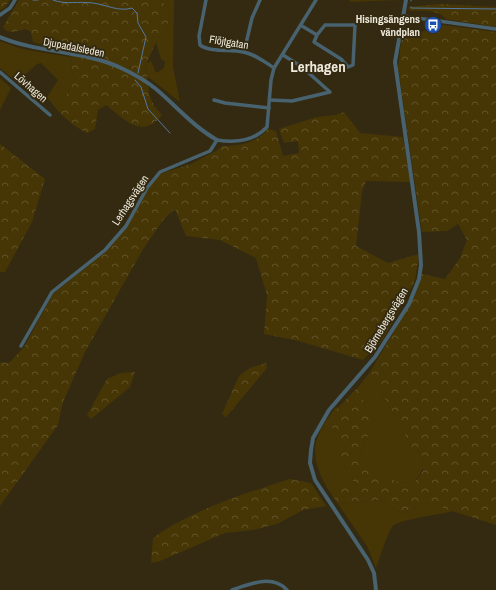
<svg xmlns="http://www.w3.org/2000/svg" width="496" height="590" viewBox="0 0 496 590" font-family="'Archivo Narrow',sans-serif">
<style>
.green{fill:#463605}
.forest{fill:url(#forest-crowns)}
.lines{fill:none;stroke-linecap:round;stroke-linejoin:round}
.stream{stroke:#5378a6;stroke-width:1}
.minor{stroke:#48626f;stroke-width:3.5}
.tertiary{stroke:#48626f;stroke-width:4}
.labels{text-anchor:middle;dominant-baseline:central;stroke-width:4;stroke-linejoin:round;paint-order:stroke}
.poi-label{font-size:11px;font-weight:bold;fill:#efe9db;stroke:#332a11;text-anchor:end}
.street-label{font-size:11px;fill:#efe9db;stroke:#332a11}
.district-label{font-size:15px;font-weight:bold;fill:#efe9db;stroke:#332a11}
</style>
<defs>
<pattern id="forest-crowns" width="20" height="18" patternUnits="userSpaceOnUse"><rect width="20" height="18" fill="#463605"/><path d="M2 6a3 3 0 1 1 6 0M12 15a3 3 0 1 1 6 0" fill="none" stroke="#615329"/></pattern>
</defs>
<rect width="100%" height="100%" fill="#332a11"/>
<g class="green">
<polygon points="161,0 174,0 173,67 180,102 147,76 146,63 151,61 155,71 157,73 164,68 165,62 161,59 156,42 166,29 171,12"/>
<polygon points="350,0 402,0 350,2"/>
<polygon points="0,41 22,49 70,57 72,72 76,79 57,110 47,97 58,80 41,63 37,64 17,82 0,68"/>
<polygon points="0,78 11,88 0,110"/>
<path d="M370,372L412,448L422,453L423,469L413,484C388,483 377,470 360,454L374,422L366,410L359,386Z"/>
<path d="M339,407L336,410L344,465L356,486H326C308,452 313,438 335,408Z"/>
<path d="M380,500L403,514L424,502L453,511C441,515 397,519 392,527C385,539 381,555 376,568L367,546L338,504Z"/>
</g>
<g class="forest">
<polygon points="0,0 10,0 4,8 0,10"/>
<path d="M19,0H161L171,12L166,29L156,42L146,64L149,94L154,106L162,115C142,140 125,120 106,105L98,110L95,129L87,133C75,127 67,120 57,110L76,79L72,72L69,48L47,46L33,42L31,32L26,29L13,32L6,31L3,27Z"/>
<path d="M440,4L496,7V27L446,19C438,9 422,11 410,11L408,7Z"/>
<path d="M443,25L496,32V525L424,502L403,514L380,500L338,504L326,486H356L344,465L331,423L336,410L359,386L366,410L374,422L360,454C377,470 388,483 413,484L423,471L422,453L412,448L370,372L414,298L422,274L445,279L460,258L467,240L458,224L447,231L422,232L398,67L403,28L418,33Z"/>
<path d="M344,112L360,133L403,137L410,182L366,181L362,192L356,246L388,263L419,254L415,280L404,302L383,339L363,360L295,340L264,334L267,295L256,258L220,240L186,236L175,209L163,220L142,251L86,350L63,402L58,425L0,506V362L9,363L24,347L53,294L106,251L114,242L149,188L160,174L191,164L216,151L222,146C240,146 257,143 268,129L276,131L283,156L299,153L298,141L284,143L279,129L317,117L335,115Z"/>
<polygon points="0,144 45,179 32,222 5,272 0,272"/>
<polygon points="266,363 267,368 226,417 222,414 239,376 250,368"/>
<polygon points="135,372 130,387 91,419 87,415 107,379 121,373"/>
<path d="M290,479L311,483L326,506L303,510L277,524L253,530L225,533L160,561L151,563L153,538C194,509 243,494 290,479Z"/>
</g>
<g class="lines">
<g class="stream">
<polyline points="33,0 38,0"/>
<path d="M53,0C65,5 79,1 93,3C107,5 119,12 132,8L137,13L138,23L146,37L138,73"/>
<polyline points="411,1 411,0"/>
<polyline points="411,7 411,8 496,9"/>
<polyline points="135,80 141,87 148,109 170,133"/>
</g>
<g class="minor">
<path d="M206,0L199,36L200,45C211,53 230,49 243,52C255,54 265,62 274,68"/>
<polyline points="0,15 10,8 15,0"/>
<polyline points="403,16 496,29"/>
<polyline points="302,26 317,35 314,42 341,59 348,67 353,65 355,25 325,25 317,35"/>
<polyline points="244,52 252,18 260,0"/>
<polyline points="0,72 50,115"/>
<polyline points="214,100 225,103 269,108"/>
<polyline points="270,100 292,101 330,92 302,67 283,55"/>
<path d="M21,346L52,292L105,250L126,226L147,188L160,172L210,151L217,140C235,143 254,141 267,127L271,80L274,68L316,0"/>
<path d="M232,590C250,584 272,574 287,590"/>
</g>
<g class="tertiary">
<path d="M0,37C38,53 84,51 119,67C132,73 145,80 156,89C176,106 194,127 217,140"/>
<polyline points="376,590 374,573 368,560 315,480 310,463 311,450 313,438 329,410 375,357 409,304 419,279 421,265 419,232 395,62 406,0"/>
</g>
</g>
<defs>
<g id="bus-disc" transform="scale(0.9)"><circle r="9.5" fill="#1a4fb4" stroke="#332a11"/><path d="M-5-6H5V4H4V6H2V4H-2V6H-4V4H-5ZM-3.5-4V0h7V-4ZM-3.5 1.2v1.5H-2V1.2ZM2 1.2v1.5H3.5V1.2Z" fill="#fff"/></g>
</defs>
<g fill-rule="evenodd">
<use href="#bus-disc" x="433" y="25"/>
</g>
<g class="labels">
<g class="poi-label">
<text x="420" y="19">Hisingsängens<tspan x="420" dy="13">vändplan</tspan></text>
</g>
<g class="street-label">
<text transform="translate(229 42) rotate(9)">Flöjtgatan</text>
<text transform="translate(74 47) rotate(11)">Djupadalsleden</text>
<text transform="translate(31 87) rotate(41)">Lövhagen</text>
<text transform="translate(130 200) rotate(-57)">Lerhagsvägen</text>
<text transform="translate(386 320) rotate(-59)">Björnebergsvägen</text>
</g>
<g class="district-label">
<text x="318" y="66">Lerhagen</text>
</g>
</g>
</svg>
